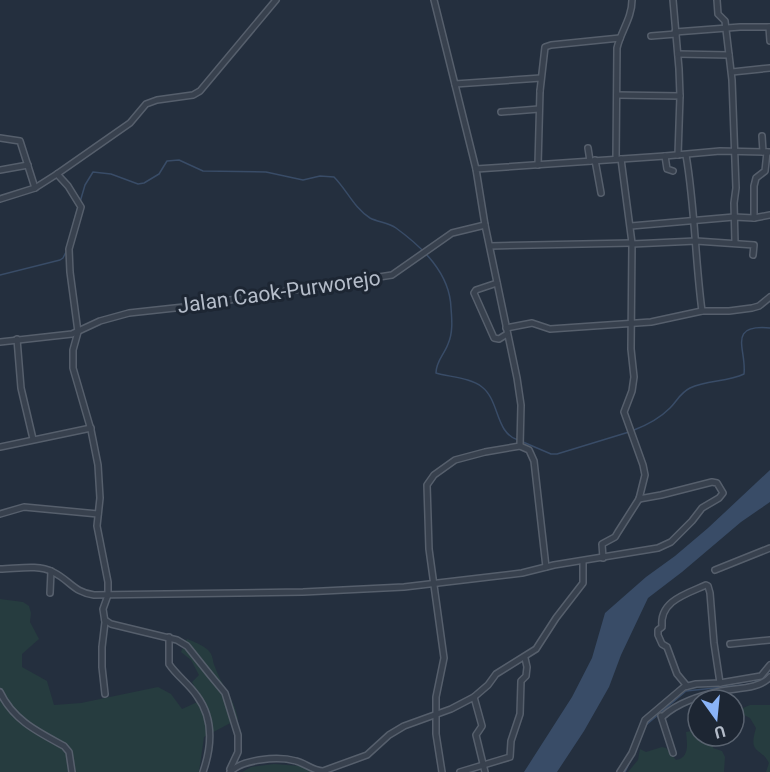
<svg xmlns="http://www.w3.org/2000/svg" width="770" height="772" viewBox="0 0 770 772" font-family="Roboto,sans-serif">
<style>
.green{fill:#263c3f}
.water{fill:#394c67}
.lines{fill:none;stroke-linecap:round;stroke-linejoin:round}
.stream{stroke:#394c67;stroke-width:1.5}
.minor-casing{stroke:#565f6c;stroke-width:8}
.minor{stroke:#38414e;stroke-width:5}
.labels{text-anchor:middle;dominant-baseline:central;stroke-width:6;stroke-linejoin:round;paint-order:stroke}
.street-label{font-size:21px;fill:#b4bcc9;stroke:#1d2633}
</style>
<rect width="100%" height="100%" fill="#242f3e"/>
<g class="green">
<path d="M0,599L23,602L29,606L31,613L30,622L39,639L22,654V667L47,681L54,705L81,703L158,687L171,694L182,709L202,700L192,682L199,675L191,660L181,652L187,639C195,642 202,645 208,650C214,656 212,661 215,667C222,687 233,695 238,719L204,737L199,772H0Z"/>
<path d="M750,705H770V772H766L769,763C760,746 748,755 756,728L750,718L744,715L734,717V712Z"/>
<path d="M698,730V736H712L713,748L722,751L725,757L724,772H628L638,760L640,749L646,752L662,747L666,748L676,760C690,758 687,743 686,732Z"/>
<polygon points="274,764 300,766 312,772 242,772 251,767"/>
</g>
<polygon class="water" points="770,470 770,502 741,522 682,572 648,598 621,655 609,687 584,731 557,772 524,772 572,697 592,658 605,613 646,577 675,556 708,528"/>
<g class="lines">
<g class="stream">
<path d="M80,202L85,185L93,172L111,174L138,184L144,183L159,174L167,161L179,160L203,171L266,172L303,180L320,176L334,177C347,190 354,208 370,218C378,222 389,223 396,228C422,247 450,273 451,308C452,320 453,333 448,344C444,355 436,361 436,373C450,377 471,378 482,387C500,401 495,433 518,440"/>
<polyline points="73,225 78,207"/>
<polyline points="0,275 60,260 63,258 67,250"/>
<path d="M634,430C647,425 660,418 670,408C677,401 680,393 690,388C707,380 727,382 744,374C747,350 726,324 770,328"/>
<polyline points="523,442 551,454 557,454 629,432"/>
<polyline points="646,725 686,691 752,684 761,679 770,670"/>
<polyline points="625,772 632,757"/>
</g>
<g class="minor-casing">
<g id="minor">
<polyline points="434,0 476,169"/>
<polyline points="673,0 679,69 680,96"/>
<polyline points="717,0 718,14 725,21 732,80 736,188 734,203 735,243"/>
<polyline points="769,27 770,41"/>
<polyline points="675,32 740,27 770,27"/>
<polyline points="651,36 676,34"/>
<polyline points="678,54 729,55"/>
<polyline points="732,72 770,68"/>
<polyline points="455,84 541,78"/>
<polyline points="540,91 545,47 551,45 620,38"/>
<polyline points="617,95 680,96 678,155"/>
<polyline points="501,112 539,109"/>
<polyline points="762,136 763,152"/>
<polyline points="0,138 20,141 35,188"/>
<polyline points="588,148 590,161"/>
<path d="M686,155C695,207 695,259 702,311"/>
<polyline points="665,156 667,169 673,171"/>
<path d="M616,159L617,48C621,31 632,18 632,0"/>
<polyline points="595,160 601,193"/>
<polyline points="538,165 540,91"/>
<polyline points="0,170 28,165"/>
<polyline points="57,174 68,186 81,207 69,249 70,272 78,332 73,350 73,368 91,430 98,465 100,498 97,526 108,582 108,595 103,609 105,622 102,647 102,667 105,694"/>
<polyline points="0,199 35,188 57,174 130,123 146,104 157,100 193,95 200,91 276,0"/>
<polyline points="754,218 754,186 756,178 765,171 767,152"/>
<polyline points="485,225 517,378 521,405 520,446"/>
<polyline points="631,226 734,217 754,218 770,215"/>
<polyline points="632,244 696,241 754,245 753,255"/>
<polyline points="490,246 632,243"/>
<polyline points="497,283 476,290 474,293 494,338 499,339 507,334"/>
<polyline points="506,328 532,323 550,329 651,322 702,311 729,311 752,308 759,306 770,297"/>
<polyline points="17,339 21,388 33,439"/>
<polyline points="0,342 72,334 100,321 129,313 184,307 392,275 452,233 485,225 476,169 665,156 720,151 770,152"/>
<polyline points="0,447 91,428"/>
<polyline points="0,514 24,507 98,514"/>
<polyline points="603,558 602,544 615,537 618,532 639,499 645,475 643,465 624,412 632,391 634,377 631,349 632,243 621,159"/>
<path d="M0,569C16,569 38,564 53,572C71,581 73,592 94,595L303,592L404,587L522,573L554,565L658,548L671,542L692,521L702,508L719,498L723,493L717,483L712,482L661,495L639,499"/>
<polyline points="715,570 770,548"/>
<polyline points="50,593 51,571"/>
<polyline points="105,620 111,624 177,640 187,646 211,676 225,693 238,735 238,752 230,769"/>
<path d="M169,637V664C177,676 189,684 197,696C214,719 212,746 203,772"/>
<polyline points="730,644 770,640"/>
<path d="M687,686L677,674L667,647L662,644L658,635V630L662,627C659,601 686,594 706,585L708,586L710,593L714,643L720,683"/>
<path d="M0,692C13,720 38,732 64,746L69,752L72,772"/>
<polyline points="474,697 488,685 496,674 536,649 556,618 583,583 583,562"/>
<polyline points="661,716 673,753"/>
<path d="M662,717C678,702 700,696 721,691C736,688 760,689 770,677"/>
<path d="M230,772C243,759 278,756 296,761C305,763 313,771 323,771L367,755L389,735L404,726L451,709L474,697L482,726L476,735L485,772"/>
<polyline points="442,772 436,734 436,697 444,658 429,549 427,485 434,475 455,460 485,452 520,446 529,450 534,461 546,567"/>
<polyline points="460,772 510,757 511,741 520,714 521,681 526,676 527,667 525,658"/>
<polyline points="620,772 632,753 645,720 684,687 696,684 720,683 761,676 770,665"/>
</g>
</g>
<use href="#minor" class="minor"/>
</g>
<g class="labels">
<g class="street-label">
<text transform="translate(279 292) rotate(-8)">Jalan Caok-Purworejo</text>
</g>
</g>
<g transform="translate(716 718) rotate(165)"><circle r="28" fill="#1d2633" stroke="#59626f" stroke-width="1.5"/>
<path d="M0-4.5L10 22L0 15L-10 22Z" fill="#8ab4f8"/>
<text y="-9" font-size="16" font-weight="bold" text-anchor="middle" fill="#b4bcc9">U</text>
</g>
</svg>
